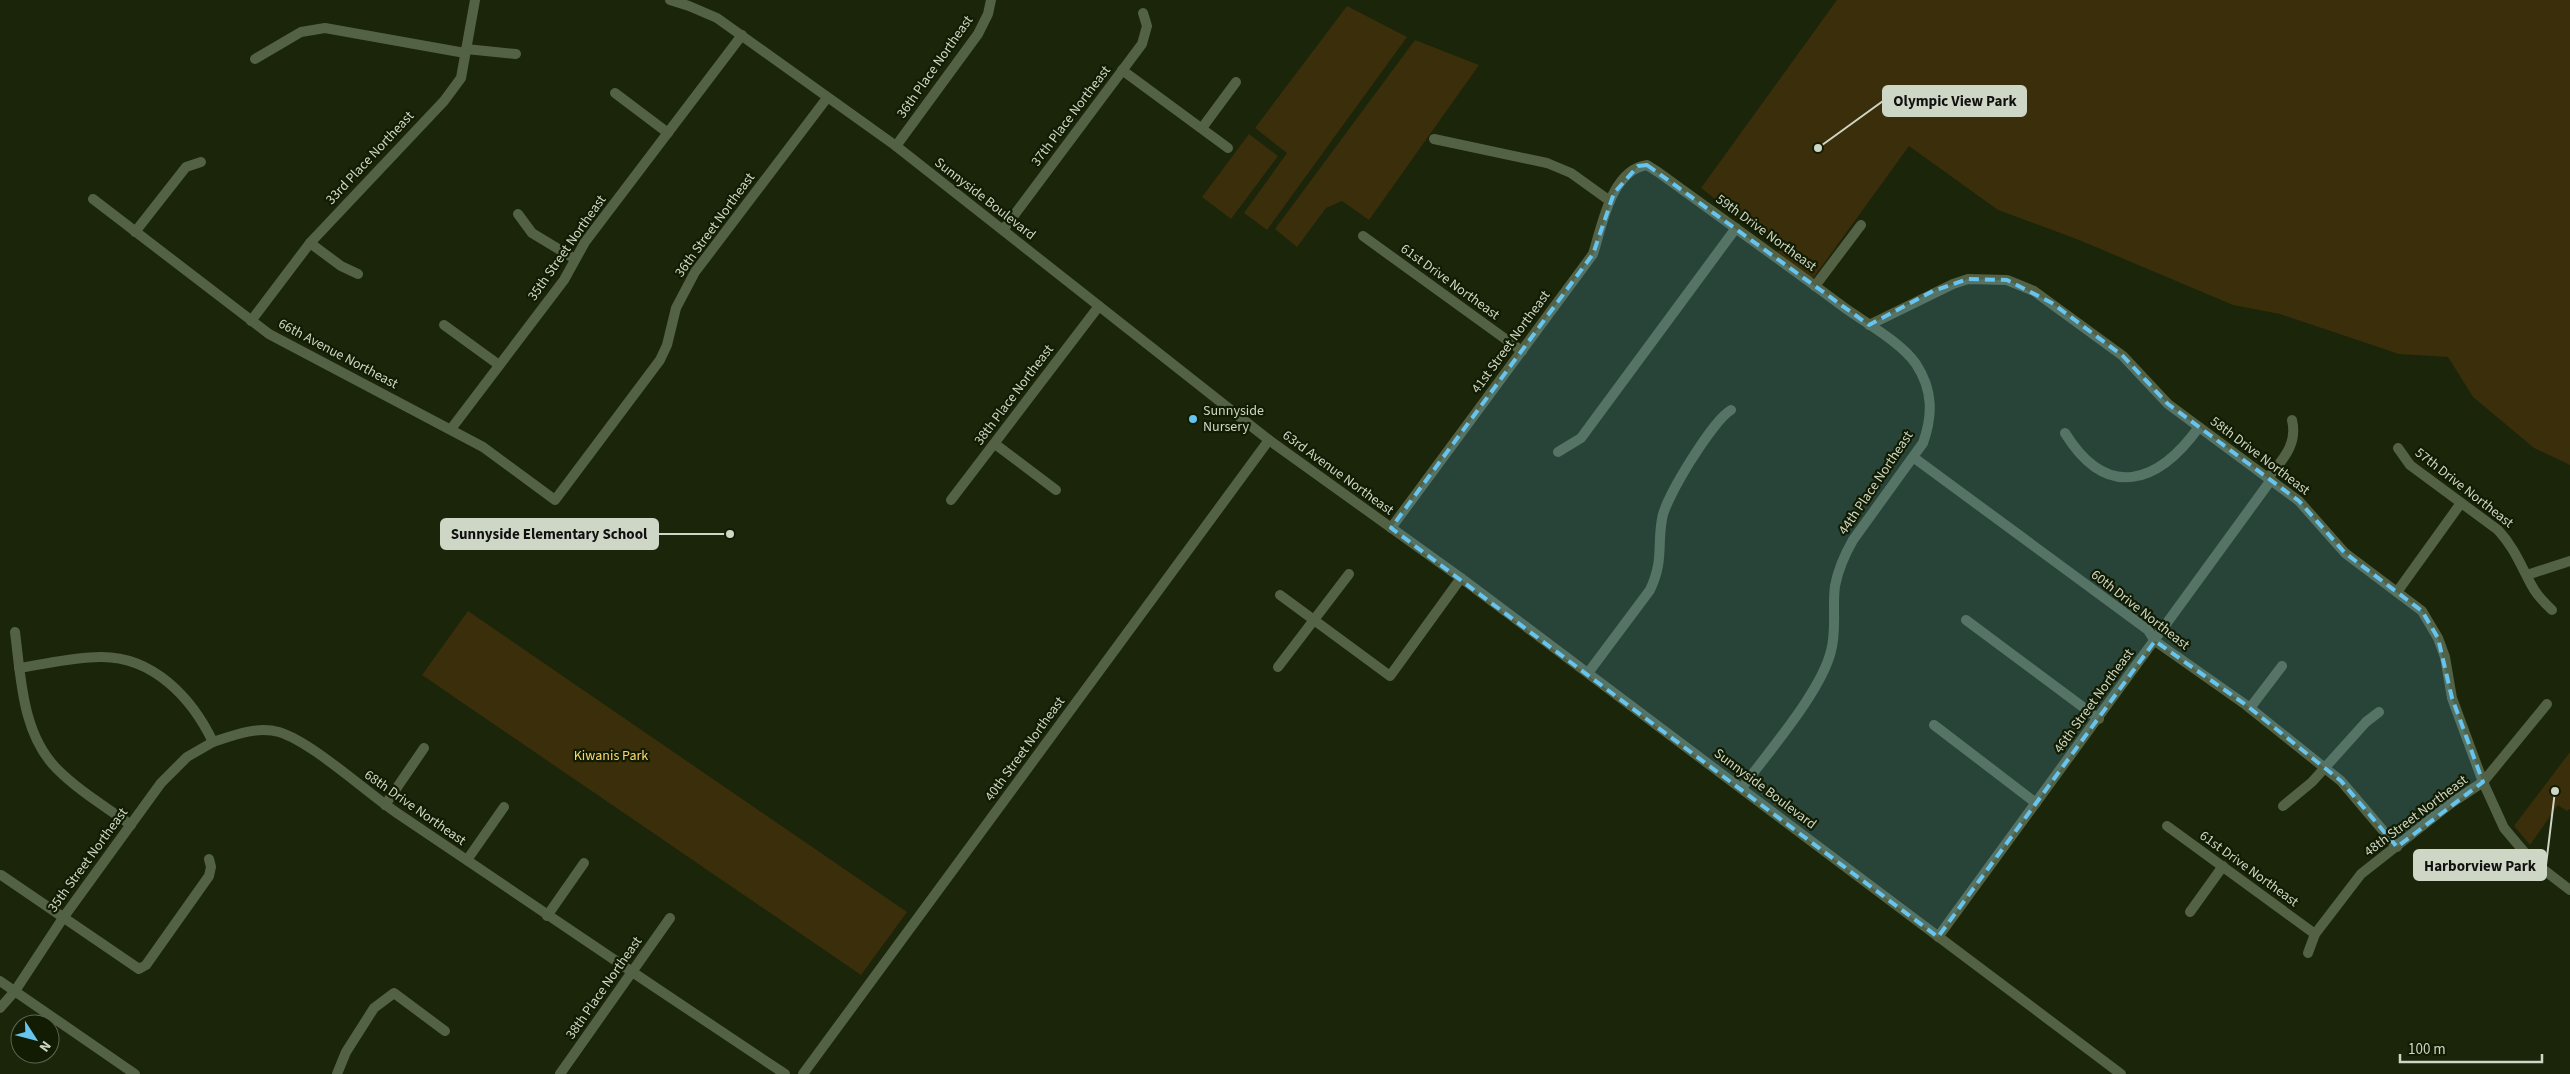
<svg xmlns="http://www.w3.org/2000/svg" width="2570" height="1074" viewBox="0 0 2570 1074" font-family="'Source Sans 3',sans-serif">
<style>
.green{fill:#3b2e0a}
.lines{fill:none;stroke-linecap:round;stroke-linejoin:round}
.minor{stroke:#536144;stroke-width:10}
.marked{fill:#66c4ef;fill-opacity:0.2;stroke:#66c4ef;stroke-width:4;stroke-dasharray:10 6;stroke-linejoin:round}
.poi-dot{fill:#66c4ef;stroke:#111c02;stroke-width:2}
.labels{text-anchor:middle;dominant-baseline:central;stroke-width:4.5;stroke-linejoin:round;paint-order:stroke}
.street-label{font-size:14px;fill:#ced6c5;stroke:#111c02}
.poi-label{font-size:14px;fill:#ced6c5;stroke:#111c02;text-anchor:start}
.park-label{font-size:14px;fill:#fed671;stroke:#111c02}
.leader{fill:none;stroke:#ced6c5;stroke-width:2}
.callout-dot{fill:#ced6c5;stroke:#111c02;stroke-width:2}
.callout{fill:#ced6c5;stroke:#ced6c5;stroke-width:2}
.callout-label{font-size:15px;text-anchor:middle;font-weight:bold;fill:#111}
</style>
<rect width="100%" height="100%" fill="#1a250a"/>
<g class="green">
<polygon points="1837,0 2570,0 2570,465 2534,448 2473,397 2448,357 2399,354 2280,314 2233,305 2079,240 1998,210 1909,146 1809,284 1773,258 1779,249 1701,188"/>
<polygon points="1347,6 1407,37 1267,230 1244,213 1287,153 1255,128"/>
<polygon points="1415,40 1479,65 1369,220 1342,201 1326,208 1297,247 1275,229"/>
<polygon points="1249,134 1278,156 1231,219 1202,197"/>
<polygon points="468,611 907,912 861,975 422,675"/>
<polygon points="2570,752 2570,809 2567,811 2558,805 2530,845 2514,826"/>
</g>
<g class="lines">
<g class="minor">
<polyline points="670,0 689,6 717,18 896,146 1269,440 1461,578 2121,1074"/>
<polyline points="466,49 516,54"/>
<polyline points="255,59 301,32 325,28 465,53"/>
<polyline points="1122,70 1228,148"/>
<polyline points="615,93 668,133"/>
<polyline points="1202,128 1236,82"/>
<polyline points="1434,139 1547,163 1571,173 1610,201"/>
<polyline points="896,146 978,34 988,14 991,0"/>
<polyline points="93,199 269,334 483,447 555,500 660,360 667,345 676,308 695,272 827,98"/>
<polyline points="518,214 532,233 575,259"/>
<polyline points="1003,230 1142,44 1147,26 1143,13"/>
<polyline points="135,232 186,167 201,162"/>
<polyline points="1363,236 1522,351"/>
<polyline points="310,243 341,266 358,274"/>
<polyline points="1815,286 1861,225"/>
<polyline points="251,321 310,243 444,101 461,78 475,0"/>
<polyline points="444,325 499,365"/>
<polyline points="1869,325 1953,284 1968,279 2007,280 2034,291 2123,356 2168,404 2299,501 2345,553 2422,611 2438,638 2445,657 2452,698 2483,782 2504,828 2531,860 2570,890"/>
<polyline points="451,429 564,280 585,242 742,35"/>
<path d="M2065,433C2107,501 2158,484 2199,427"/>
<polyline points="995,444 1056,490"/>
<path d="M2398,448L2410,465L2498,530C2514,547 2521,566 2532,586C2537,596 2545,603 2552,610"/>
<polyline points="1558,452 1581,438 1736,228"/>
<polyline points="1913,457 2148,630 2155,641 2246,705 2341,781 2397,847"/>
<path d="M2268,478C2282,460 2298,445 2292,420"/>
<polyline points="951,500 1099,306"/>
<path d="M1391,528L1593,254C1602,226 1611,170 1647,165L1658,172C1720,217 1783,262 1845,308C1866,323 1902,343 1916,364C1933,390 1933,415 1923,443L1853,540C1845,554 1838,570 1835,586C1832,608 1837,629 1831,651C1821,692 1768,752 1742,788"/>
<polyline points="2527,575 2570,561"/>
<polyline points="2397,592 2461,503"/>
<polyline points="1280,595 1390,676 1461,578"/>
<polyline points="1966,620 2099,719"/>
<path d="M15,632C21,678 22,734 57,769C79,791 106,807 131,825"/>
<polyline points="1278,667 1349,574"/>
<path d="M19,668C46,664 73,657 100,657C153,656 192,698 213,742C234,735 257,726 279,732C312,742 366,792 397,813C526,900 655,988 785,1074"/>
<path d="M1588,673L1650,590C1664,560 1657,547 1662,519C1665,498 1713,420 1731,410"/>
<polyline points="2250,708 2282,666"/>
<polyline points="1934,725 2036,803"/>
<polyline points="385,805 424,748"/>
<polyline points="2283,806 2312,782 2366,722 2379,712"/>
<polyline points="2167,826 2315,934"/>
<polyline points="467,860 504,807"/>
<polyline points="1,875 139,969 146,965 209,876 211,867 209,859"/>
<polyline points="2190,912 2223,866"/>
<polyline points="547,916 584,863"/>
<polyline points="1938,937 2271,480"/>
<polyline points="2308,953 2315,934 2361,874 2450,804 2483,782 2547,704"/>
<polyline points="0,981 135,1074"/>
<polyline points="0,1008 15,991 63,918 161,783 187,757 213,742"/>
<polyline points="337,1074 346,1052 374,1008 394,993 445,1031"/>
<polyline points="560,1074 670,918"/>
<polyline points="803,1074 1269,440"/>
</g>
</g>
<path class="marked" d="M1647,165L1869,325L1933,291L1968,279L2007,280L2052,303L2123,356L2168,404L2299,501L2345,553L2422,611L2438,638L2452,698L2483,782L2397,847L2341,781L2246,705L2155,641L1938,937L1391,528L1593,254L1614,193L1638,166Z"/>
<circle class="poi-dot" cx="1193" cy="419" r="5"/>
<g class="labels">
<g class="street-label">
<text transform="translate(935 67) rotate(-55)">36th Place Northeast</text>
<text transform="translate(1071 116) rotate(-53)">37th Place Northeast</text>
<text transform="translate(370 158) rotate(-47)">33rd Place Northeast</text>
<text transform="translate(985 199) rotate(38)">Sunnyside Boulevard</text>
<text transform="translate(715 225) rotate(-54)">36th Street Northeast</text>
<text transform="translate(1766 233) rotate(36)">59th Drive Northeast</text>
<text transform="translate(567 248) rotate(-55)">35th Street Northeast</text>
<text transform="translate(1450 282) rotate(36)">61st Drive Northeast</text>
<text transform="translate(1511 342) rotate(-54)">41st Street Northeast</text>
<text transform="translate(338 354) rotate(28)">66th Avenue Northeast</text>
<text transform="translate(1014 395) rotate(-53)">38th Place Northeast</text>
<text transform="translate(2260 456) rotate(37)">58th Drive Northeast</text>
<text transform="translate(1338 473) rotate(36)">63rd Avenue Northeast</text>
<text transform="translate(1876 483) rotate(-56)">44th Place Northeast</text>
<text transform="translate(2464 488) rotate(38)">57th Drive Northeast</text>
<text transform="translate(2140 610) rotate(38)">60th Drive Northeast</text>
<text transform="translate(2094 701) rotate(-54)">46th Street Northeast</text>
<text transform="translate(1025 749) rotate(-54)">40th Street Northeast</text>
<text transform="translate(1765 789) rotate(37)">Sunnyside Boulevard</text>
<text transform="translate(415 808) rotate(35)">68th Drive Northeast</text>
<text transform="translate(2416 816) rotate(-37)">48th Street Northeast</text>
<text transform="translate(88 860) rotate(-54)">35th Street Northeast</text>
<text transform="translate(2249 869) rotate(36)">61st Drive Northeast</text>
<text transform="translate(604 988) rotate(-55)">38th Place Northeast</text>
</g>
<g class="poi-label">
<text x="1203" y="411">Sunnyside<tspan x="1203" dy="16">Nursery</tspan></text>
</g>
<g class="park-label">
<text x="611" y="756">Kiwanis Park</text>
</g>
</g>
<path class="leader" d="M1818 148L1883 101M730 534L658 534M2555 791L2546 865"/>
<g class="callout-dot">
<circle cx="1818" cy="148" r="5"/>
<circle cx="730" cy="534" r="5"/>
<circle cx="2555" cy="791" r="5"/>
</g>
<g class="callout">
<rect x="1883" y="86" width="143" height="30" rx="5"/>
<rect x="441" y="519" width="217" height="30" rx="5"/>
<rect x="2414" y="850" width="132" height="30" rx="5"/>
</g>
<g class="callout-label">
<text x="1955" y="106">Olympic View Park</text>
<text x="549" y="539">Sunnyside Elementary School</text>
<text x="2480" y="871">Harborview Park</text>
</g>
<g transform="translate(35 1039) rotate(126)"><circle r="24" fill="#111c02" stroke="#5d6650"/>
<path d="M0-4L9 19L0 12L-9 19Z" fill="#66c4ef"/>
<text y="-8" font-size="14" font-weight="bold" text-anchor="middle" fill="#ced6c5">N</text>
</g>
<path d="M2400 1054v8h142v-8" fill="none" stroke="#ced6c5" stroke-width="2.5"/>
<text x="2408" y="1054" font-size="15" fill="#ced6c5" stroke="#111c02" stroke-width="4" paint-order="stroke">100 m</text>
</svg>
